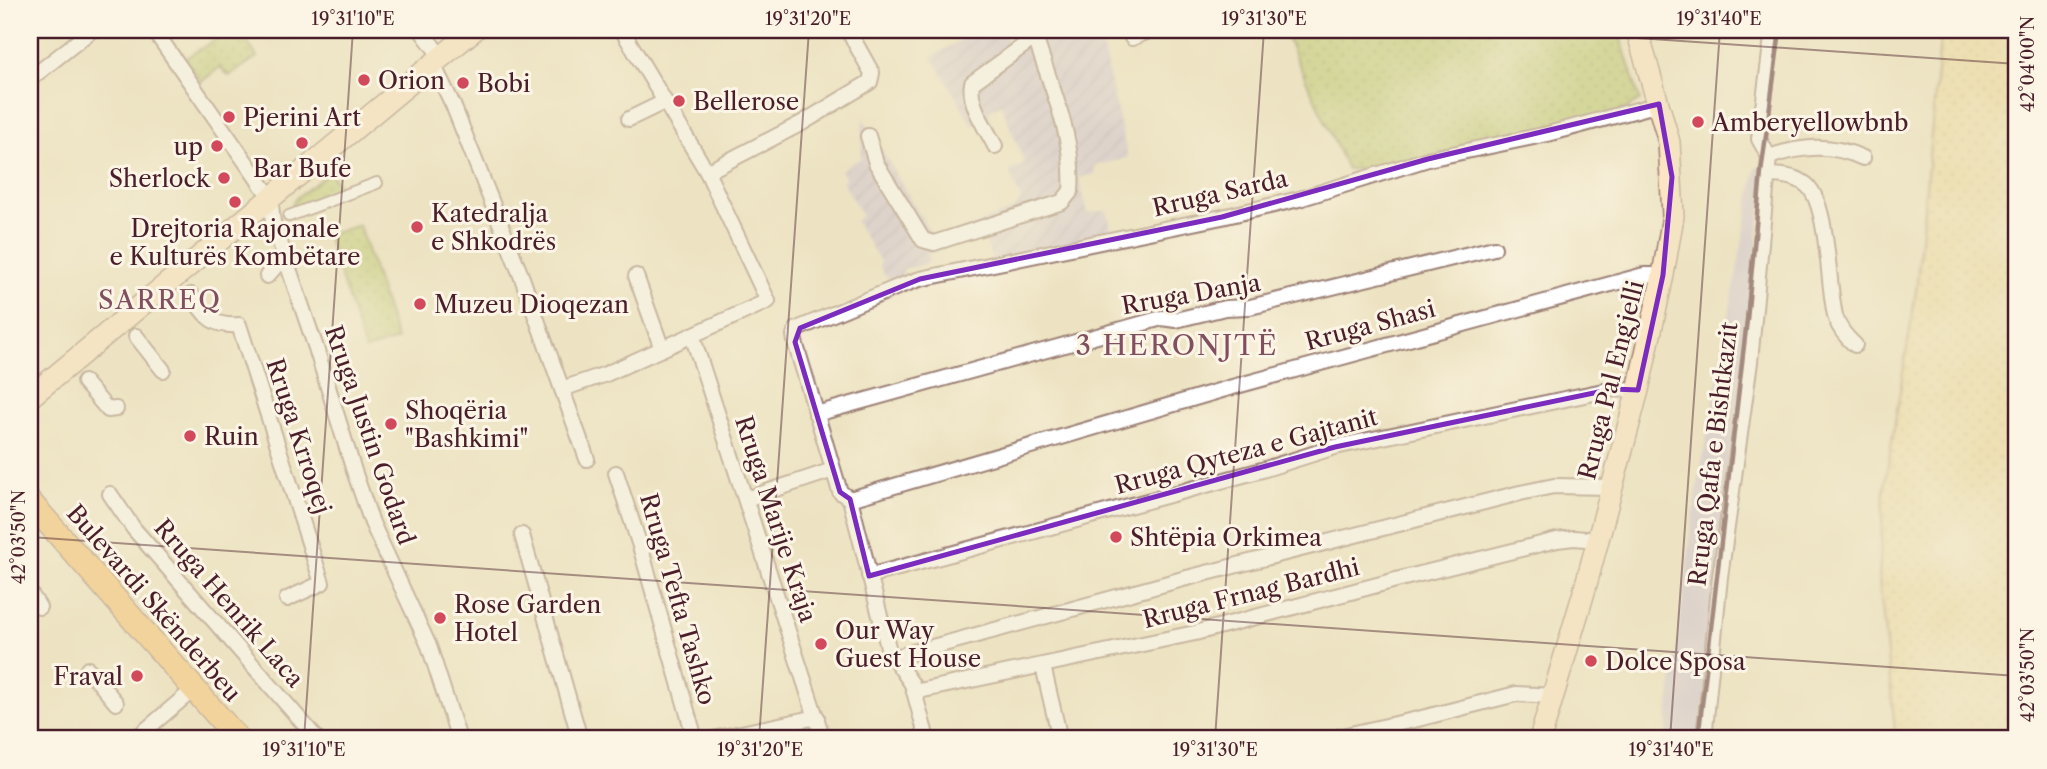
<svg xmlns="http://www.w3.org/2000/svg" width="2047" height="769" viewBox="0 0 2047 769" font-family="'Libre Caslon Text',serif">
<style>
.industrial{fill:url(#industrial-furrows)}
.railway{fill:#cbbfd5}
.green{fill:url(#green-dots);stroke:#80724a;stroke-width:2}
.sand{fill:url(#sand-dots);stroke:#9c7c64;stroke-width:2}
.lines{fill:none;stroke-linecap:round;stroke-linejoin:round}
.pedestrian-casing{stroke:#9c8176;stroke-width:14}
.minor-casing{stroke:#9c8176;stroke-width:18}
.secondary-casing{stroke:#9c8176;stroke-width:24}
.primary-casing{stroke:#9c8176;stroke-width:26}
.pedestrian{stroke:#fff;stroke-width:10}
.minor{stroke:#fff;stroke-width:14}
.secondary{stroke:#fce5c4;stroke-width:21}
.primary{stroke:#f8bf6c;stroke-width:23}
.rail{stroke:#4a1f2b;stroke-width:4.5}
.marked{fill:none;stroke:#7b2cbf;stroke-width:5;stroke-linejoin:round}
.ticks{fill:none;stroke:#4a1f2b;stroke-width:2;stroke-opacity:0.45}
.poi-dot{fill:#d1495b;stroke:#fcf5e5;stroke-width:2.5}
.labels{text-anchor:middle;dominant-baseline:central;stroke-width:6;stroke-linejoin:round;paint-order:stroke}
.poi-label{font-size:24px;fill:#4a1f2b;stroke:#fcf5e5;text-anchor:start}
.street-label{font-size:24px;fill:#4a1f2b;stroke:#fcf5e5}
.neighbourhood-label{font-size:26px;letter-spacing:2px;fill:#815060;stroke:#fcf5e5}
.quarter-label{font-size:28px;letter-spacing:2px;fill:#815060;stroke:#fcf5e5}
.neatline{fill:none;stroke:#4a1f2b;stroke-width:2.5}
.ticks-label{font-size:18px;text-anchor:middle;fill:#4a1f2b}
</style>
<defs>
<pattern id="industrial-furrows" width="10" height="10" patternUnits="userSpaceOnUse" patternTransform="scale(1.75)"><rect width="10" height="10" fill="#cbbfd5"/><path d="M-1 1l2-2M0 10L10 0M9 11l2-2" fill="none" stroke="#b0a4b7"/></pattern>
<pattern id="green-dots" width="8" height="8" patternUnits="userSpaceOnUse" patternTransform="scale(1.75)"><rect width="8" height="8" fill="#b7c669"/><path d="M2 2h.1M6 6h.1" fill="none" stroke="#97a057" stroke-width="1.8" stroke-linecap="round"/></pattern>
<pattern id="sand-dots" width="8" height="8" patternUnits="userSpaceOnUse" patternTransform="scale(1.75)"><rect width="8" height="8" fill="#eeda9e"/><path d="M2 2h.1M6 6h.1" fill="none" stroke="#cebb88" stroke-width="1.8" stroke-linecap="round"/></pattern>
</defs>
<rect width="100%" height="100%" fill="#fcf5e5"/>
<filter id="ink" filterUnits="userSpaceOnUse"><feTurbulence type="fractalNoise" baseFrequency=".0143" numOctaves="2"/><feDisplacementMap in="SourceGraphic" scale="14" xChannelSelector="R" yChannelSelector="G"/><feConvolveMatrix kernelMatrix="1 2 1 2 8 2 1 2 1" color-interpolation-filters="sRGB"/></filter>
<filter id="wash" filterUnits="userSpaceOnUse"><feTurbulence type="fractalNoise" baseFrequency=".00686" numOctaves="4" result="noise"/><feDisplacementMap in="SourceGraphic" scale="28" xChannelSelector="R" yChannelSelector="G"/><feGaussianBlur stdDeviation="1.57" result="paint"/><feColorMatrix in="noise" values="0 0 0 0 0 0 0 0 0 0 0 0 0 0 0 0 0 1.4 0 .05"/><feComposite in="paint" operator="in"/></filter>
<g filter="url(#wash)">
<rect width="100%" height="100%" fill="#ede3c2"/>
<polygon class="industrial" points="978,30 1002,30 1009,42 1029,30 1106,30 1106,34 1100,36 1128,158 1094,166 1095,174 1079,178 1088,213 1107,210 1113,237 992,262 984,232 927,255 929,261 919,266 903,269 904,275 894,284 883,273 879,265 881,263 855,221 862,216 842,181 846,178 841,170 861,158 863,118 931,234 936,237 960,231 1015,209 1021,200 1009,171 1025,164 1001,105 991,109 988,114 1003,147 998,149 979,121 973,126 932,57"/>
<polygon class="railway" points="1756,166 1766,168 1700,739 1665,739 1696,495"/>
<g class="green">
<polygon points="231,30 240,30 257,57 229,76 220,67 201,82 184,59"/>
<polygon points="1283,30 1618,30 1640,100 1622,111 1376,169 1347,169"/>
<polygon points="331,171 340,192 290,211 295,199"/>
<polygon points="359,225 397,340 365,350 327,235"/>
</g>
<polygon class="sand" points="1941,30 2017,30 2017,739 1896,739 1879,579 1884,490 1916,292"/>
</g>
<g filter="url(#ink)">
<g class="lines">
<g class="pedestrian-casing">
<polyline id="pedestrian" points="289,216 377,183"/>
</g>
<g class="minor-casing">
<g id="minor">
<polyline points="154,30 270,197 273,222 316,348 354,471 372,523 429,646 459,739"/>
<polyline points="421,30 441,57"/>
<polyline points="1132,38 1151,30"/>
<polyline points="433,64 453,105 522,278 587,459"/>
<polyline points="30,79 92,30"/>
<polyline points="629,119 664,102"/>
<path d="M868,136L876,163L923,240L934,243L1062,202L1071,191C1075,138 1051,87 1035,37"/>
<path d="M995,146C986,128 968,104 972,83L1045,30"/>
<path d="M1769,157C1801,146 1831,143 1863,158"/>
<polyline points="707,172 802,123 870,82 872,73 848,30"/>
<path d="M1767,175C1779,175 1794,176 1804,183C1830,199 1827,290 1836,319C1840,330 1847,338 1855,345"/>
<polyline points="267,276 275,267 287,260"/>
<polyline points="636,276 662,349"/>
<path d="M191,295C206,316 211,327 239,325L322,583L287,599"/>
<polyline points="692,335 823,739"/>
<polyline points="136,336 163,370"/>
<polyline points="84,382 108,410 116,409"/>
<polyline points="562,389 606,374 768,301 707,172 622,30"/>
<polyline points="816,414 1162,318 1176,320 1225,308 1250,307 1494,248"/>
<polyline points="616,473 640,546 695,739"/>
<polyline points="110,494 134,529 317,739"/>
<polyline points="746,499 833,470"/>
<polyline points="850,499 1229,388 1644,275 1663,275"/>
<polyline points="522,535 580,739"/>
<polyline points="869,576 1262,470 1335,447 1613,389 1638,390"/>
<polyline points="30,593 39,607"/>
<polyline points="892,658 1183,579 1520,493 1554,486 1612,487"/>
<polyline points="1043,666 1060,739"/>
<polyline points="88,669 116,703"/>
<polyline points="914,692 1195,633 1400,579 1557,540 1574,538 1598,540"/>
<polyline points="135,739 194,689"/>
<polyline points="713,739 817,717"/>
<polyline points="927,739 912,684 889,651 850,499 840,492 795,342 794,335 797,329 900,286 920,279 1222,217 1299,199 1428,159 1548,134 1659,104"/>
<polyline points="1328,739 1418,719 1516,694 1555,696"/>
<polyline points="1704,739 1720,577 1750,362 1769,157 1759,139 1773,30"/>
</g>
</g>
<g class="secondary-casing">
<g id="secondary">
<polyline points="30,397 474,30"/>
<polyline points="1540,739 1584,592 1638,390 1663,275 1673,216 1669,142 1637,30"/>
</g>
</g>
<g class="primary-casing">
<polyline id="primary" points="30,502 238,739"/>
</g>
<use href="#pedestrian" class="pedestrian"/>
<use href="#minor" class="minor"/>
<use href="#secondary" class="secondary"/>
<use href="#primary" class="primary"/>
<polyline class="rail" points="1698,739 1747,320 1761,173 1780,30"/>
</g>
</g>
<path d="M0 0H2047V769H0ZM1659,104L1672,177L1663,275L1638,390L1613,389L1335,447L869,576L850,499L840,492L795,342L800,328L920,279L1222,217L1428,159Z" fill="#ede3c2" fill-opacity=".55" fill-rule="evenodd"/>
<path class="marked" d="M1659,104L1672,177L1663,275L1638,390L1613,389L1335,447L869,576L850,499L840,492L795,342L800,328L920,279L1222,217L1428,159Z"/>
<path class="ticks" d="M1522,30L2017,64M30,537L2017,676M304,739L353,30M759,739L809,30M1215,739L1264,30M1670,739L1720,30"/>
<g class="poi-dot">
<circle cx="364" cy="80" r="7"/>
<circle cx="463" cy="83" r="7"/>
<circle cx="679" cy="101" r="7"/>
<circle cx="229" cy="117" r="7"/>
<circle cx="1698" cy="122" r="7"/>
<circle cx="302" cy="143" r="7"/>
<circle cx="217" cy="146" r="7"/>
<circle cx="224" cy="178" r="7"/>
<circle cx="235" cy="202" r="7"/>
<circle cx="417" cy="227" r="7"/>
<circle cx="420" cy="304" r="7"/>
<circle cx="391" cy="424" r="7"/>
<circle cx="190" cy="436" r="7"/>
<circle cx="1116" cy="537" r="7"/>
<circle cx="440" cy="618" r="7"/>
<circle cx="821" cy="644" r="7"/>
<circle cx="1591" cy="661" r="7"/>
<circle cx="137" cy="676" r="7"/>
</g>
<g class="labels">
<g class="poi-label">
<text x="378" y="80">Orion</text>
<text x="477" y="83">Bobi</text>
<text x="693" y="101">Bellerose</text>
<text x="243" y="117">Pjerini Art</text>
<text x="1712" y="122">Amberyellowbnb</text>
<text x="203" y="146" text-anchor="end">up</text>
<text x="302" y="168" text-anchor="middle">Bar Bufe</text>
<text x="210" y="178" text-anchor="end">Sherlock</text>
<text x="431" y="213">Katedralja<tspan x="431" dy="28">e Shkodrës</tspan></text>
<text x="235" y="228" text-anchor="middle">Drejtoria Rajonale<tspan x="235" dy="28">e Kulturës Kombëtare</tspan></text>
<text x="434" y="304">Muzeu Dioqezan</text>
<text x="405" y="410">Shoqëria<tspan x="405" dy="28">"Bashkimi"</tspan></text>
<text x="204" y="436">Ruin</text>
<text x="1130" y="537">Shtëpia Orkimea</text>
<text x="454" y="604">Rose Garden<tspan x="454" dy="28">Hotel</tspan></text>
<text x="835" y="630">Our Way<tspan x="835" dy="28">Guest House</tspan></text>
<text x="1605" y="661">Dolce Sposa</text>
<text x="123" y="676" text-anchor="end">Fraval</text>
</g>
<g class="street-label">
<text transform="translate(1220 193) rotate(-13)">Rruga Sarda</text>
<text transform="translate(1191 294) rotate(-10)">Rruga Danja</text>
<text transform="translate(1370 325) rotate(-15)">Rruga Shasi</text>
<text transform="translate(1611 380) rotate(-76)">Rruga Pal Engjelli</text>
<text transform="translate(370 435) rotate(71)">Rruga Justin Godard</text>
<text transform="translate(299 436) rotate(72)">Rruga Krroqej</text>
<text transform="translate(1246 451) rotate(-15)">Rruga Qyteza e Gajtanit</text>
<text transform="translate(1713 454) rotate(-83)">Rruga Qafa e Bishtkazit</text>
<text transform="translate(776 519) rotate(72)">Rruga Marije Kraja</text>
<text transform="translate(1251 593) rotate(-14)">Rruga Frnag Bardhi</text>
<text transform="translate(678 599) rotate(74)">Rruga Tefta Tashko</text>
<text transform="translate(154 603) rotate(49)">Bulevardi Skënderbeu</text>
<text transform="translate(229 603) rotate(49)">Rruga Henrik Laca</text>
</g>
<g class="neighbourhood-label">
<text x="160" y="300">SARREQ</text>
</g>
<g class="quarter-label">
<text x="1177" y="345">3 HERONJTË</text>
</g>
</g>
<rect width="2047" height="769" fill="none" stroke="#fcf5e5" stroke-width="77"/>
<rect x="38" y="38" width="1970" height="692" class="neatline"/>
<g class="ticks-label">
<text x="353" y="25">19°31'10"E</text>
<text x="808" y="25">19°31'20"E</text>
<text x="1264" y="25">19°31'30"E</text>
<text x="1719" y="25">19°31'40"E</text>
<text transform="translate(2028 64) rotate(-90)" y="6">42°04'00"N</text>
<text transform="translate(19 537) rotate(-90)" y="6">42°03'50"N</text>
<text transform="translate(2028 675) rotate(-90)" y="6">42°03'50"N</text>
<text x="304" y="756">19°31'10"E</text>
<text x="760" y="756">19°31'20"E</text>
<text x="1215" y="756">19°31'30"E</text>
<text x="1671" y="756">19°31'40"E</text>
</g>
</svg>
